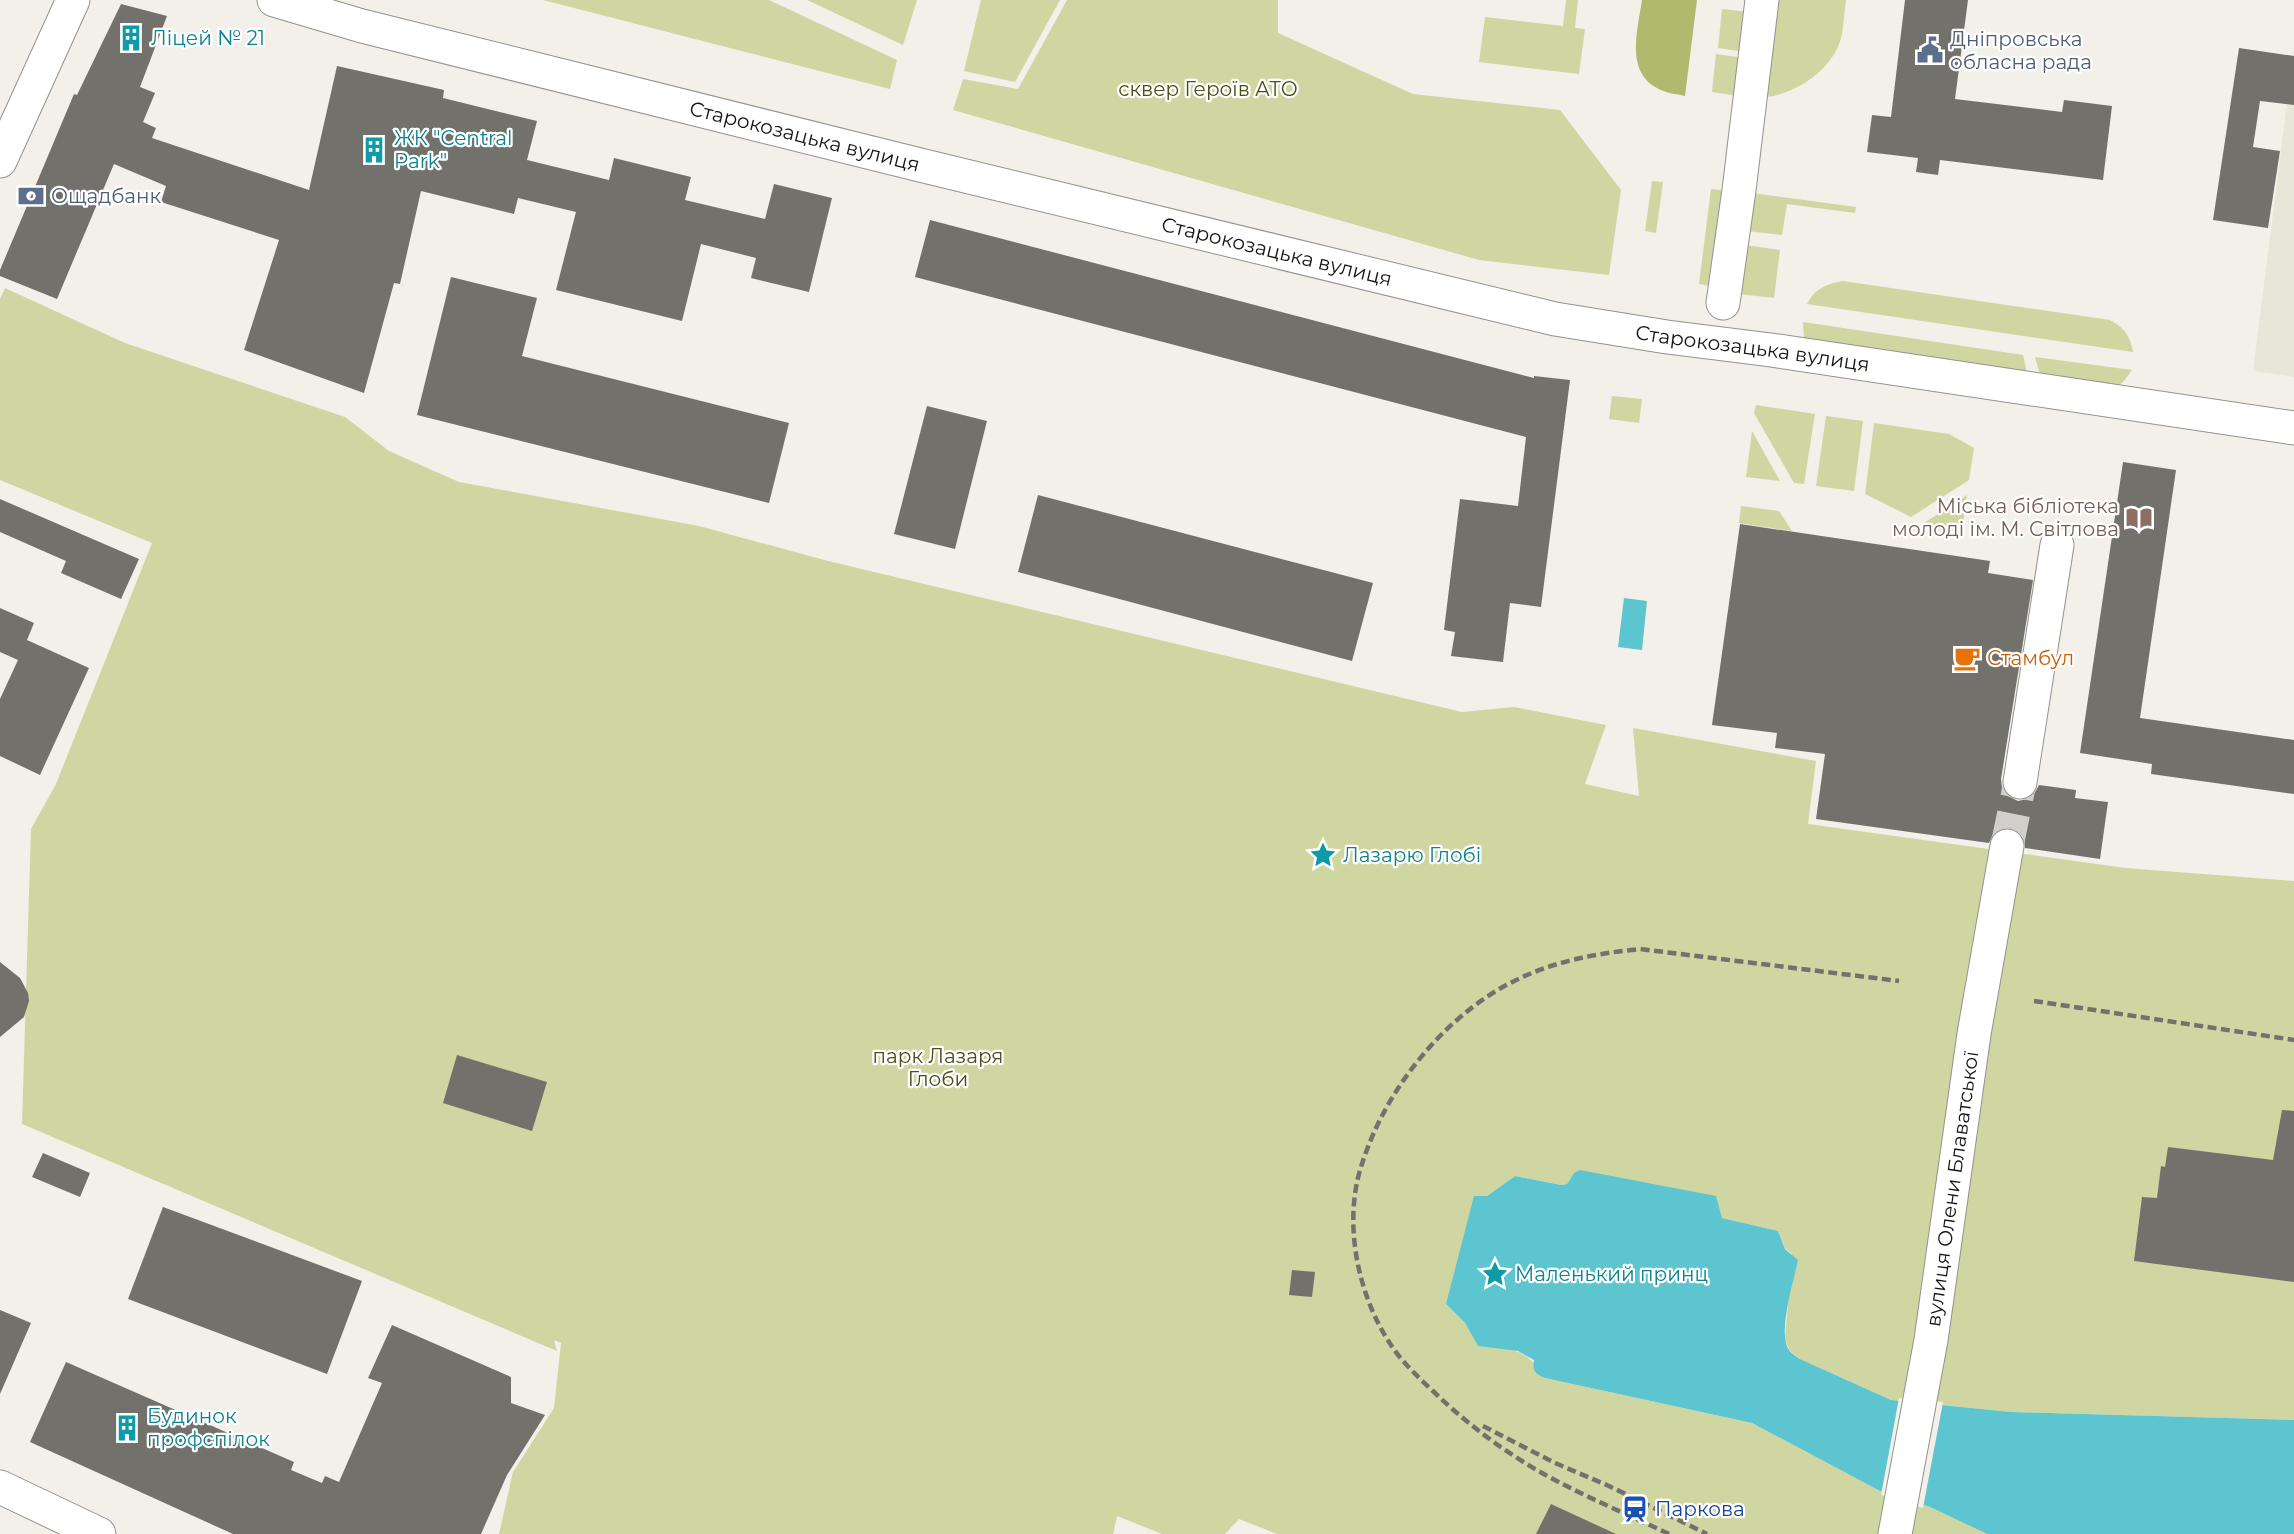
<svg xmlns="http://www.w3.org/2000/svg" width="2294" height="1534" viewBox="0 0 2294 1534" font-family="Montserrat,sans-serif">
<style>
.built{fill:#e8e6d8}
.green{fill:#cfd6a2}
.forest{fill:#b1b96f}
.water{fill:#5cc5cf}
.pier{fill:#f2f0e9}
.building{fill:#72716b}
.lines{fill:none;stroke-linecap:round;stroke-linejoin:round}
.minor-tunnel{stroke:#d1cfc9;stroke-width:33;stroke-dasharray:33 16;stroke-linecap:butt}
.minor-casing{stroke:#93928c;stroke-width:35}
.major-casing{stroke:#93928c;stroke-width:35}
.minor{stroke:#fff;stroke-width:33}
.major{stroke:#fff;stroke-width:33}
.rail{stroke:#72716d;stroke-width:4.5;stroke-dasharray:9 4.5;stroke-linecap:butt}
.labels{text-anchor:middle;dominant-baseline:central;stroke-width:4.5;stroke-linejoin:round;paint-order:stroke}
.culture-label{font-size:20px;fill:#0d838f;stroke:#fff;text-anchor:start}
.service-label{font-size:20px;fill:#4e5e75;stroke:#fff;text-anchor:start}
.park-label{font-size:20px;fill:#4a4f18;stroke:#fff}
.street-label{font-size:20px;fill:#161513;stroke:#fff}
.education-label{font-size:20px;fill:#785e54;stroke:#fff;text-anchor:end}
.food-label{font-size:20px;fill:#c56008;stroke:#fff;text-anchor:start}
.transit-label{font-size:20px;fill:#164399;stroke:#fff;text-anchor:start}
</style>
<rect width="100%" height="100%" fill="#f2f0e9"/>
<polygon class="built" points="2294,48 2294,377 2253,371"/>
<g class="green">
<polygon points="543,0 769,0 897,60 890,89"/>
<polygon points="807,0 917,0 903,45"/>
<polygon points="981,0 1060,0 1015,82 964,71"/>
<polygon points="1067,0 1278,0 1278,33 1413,94 1560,110 1621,190 1609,275 1479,260 953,110 963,79 1018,89"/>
<polygon points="1566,0 1578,0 1575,28 1585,29 1579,74 1479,62 1485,17 1563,26"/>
<path d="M1779,0H1846C1844,12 1844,26 1841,38C1833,69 1797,93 1767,97Z"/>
<polygon points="1722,9 1750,12 1745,52 1718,48"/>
<polygon points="1716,54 1744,58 1739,96 1712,92"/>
<polygon points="1652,181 1663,182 1656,233 1645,231"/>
<polygon points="1711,189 1722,190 1710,286 1699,284"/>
<polygon points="1752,193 1856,207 1855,213 1787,204 1782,235 1747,231"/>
<polygon points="1745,245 1780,250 1774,298 1739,294"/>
<path d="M1843,281L2110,320C2124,328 2130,335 2133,352L1807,304C1815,288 1827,284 1843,281Z"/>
<path d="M5,288L125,343L345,417L389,451L459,482L699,526L828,561L1462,712L1514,707L1606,725L1585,784L1639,796L1633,728L1816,761L1808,824L2125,868L2294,881V1420L2011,1412L1891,1400L1800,1359L1789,1350L1785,1339L1792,1254L1785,1248L1778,1231L1722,1218L1574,1173L1567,1184L1561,1185L1515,1176L1487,1196L1446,1304L1465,1323L1478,1346C1514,1350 1524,1346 1545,1378L1752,1423L1880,1491L1930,1507L1987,1534H1277L1239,1519L1225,1534H1162L1117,1516L1113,1534H499L513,1472L554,1408L561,1343L554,1340L557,1351L22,1124L31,829L56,784L152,543L0,480V299Z"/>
<polygon points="1803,322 2023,355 2027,373 1804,340"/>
<polygon points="2035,357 2132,370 2123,382 2118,386 2040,375"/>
<polygon points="1612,396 1642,399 1639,423 1609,419"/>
<polygon points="1756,405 1815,414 1804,484 1794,483 1754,413"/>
<polygon points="1826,416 1863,421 1854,491 1816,486"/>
<polygon points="1874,423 1949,434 1974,448 1969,480 1911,517 1865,494"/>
<polygon points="1752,431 1780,481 1746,477"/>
<polygon points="1967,495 1962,532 1935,529 1924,523"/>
<polygon points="1741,506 1779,511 1792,531 1739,523"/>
</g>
<path class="forest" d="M1642,0H1697L1685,96C1676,94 1665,93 1657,88C1625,71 1638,28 1642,0Z"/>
<g class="water">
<polygon points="1624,598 1647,601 1642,650 1618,647"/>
<path d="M1580,1170L1716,1196L1722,1218L1778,1231L1785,1249L1798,1260C1794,1280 1777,1333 1789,1350C1791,1353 1797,1357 1800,1359L1891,1400L2011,1412L2294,1420V1534H1987L1930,1507L1880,1491L1752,1423L1545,1378C1535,1374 1532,1371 1534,1360L1518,1351L1478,1346L1465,1323L1446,1304L1474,1196H1487L1515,1176L1561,1185L1567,1184L1574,1173Z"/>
</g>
<polygon class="pier" points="1899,1398 1943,1402 1923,1508 1881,1495"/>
<g class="building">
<polygon points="1905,0 1968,0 1955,99 2062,112 2064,100 2112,106 2103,180 1940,160 1938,175 1916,172 1918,158 1867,152 1872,115 1891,117"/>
<polygon points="121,4 167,16 140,87 155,93 143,122 156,128 152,138 309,190 337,66 444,90 443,98 537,121 527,160 609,180 614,158 691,177 685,200 765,219 774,184 832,198 809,292 751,278 756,258 701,244 682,321 556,290 576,212 518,198 514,214 421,191 400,284 394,283 364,393 244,350 279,240 161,202 166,186 114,164 57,299 0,276 0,270 74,94 77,95"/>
<polygon points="2239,48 2294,56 2294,105 2260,101 2253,147 2280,151 2268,228 2213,220"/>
<polygon points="930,220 1534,378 1534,376 1570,380 1541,607 1510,603 1503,662 1451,656 1455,632 1444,630 1460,499 1518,506 1526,437 915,277"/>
<polygon points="451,277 537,298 522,356 789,423 769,503 417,415"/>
<polygon points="927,406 987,421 955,549 894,534"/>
<polygon points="2123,462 2176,470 2140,718 2294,740 2294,794 2151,774 2152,764 2080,753"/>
<polygon points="1038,495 1373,583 1352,661 1018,572"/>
<polygon points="0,499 139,559 121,599 61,573 66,561 0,532"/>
<polygon points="1740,524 1990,561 1988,573 2033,580 2001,779 2002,788 2008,796 2018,801 2027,799 2034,794 2039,785 2076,790 2075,798 2108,802 2100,859 2025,848 2024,839 2019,832 2010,828 2001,828 1993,834 1989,843 1816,819 1825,754 1775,748 1777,733 1712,725"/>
<polygon points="0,608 34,623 27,640 89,668 40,775 0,756 0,699 18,660 0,652"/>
<polygon points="0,962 20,978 28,993 29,1001 24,1017 0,1037"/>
<polygon points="457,1055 547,1082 532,1131 443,1103"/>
<polygon points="2282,1110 2294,1111 2294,1282 2134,1261 2142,1197 2157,1198 2161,1166 2165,1167 2168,1147 2273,1160"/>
<polygon points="43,1153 90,1173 80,1197 32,1177"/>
<polygon points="163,1207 362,1281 327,1374 128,1299"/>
<polygon points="1292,1270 1315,1272 1312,1297 1289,1295"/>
<polygon points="0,1310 31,1323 0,1394"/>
<polygon points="392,1325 511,1377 511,1403 545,1415 507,1475 481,1534 233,1534 30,1442 66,1362 294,1462 291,1470 322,1483 325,1476 339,1482 382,1383 368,1378"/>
<polygon points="1551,1504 1616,1534 1536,1534"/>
</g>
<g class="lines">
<polyline class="minor-tunnel" points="2007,846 2020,782"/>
<g class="minor-casing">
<g id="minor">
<path id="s1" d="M274,0L362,26L916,164L1555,319L1667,337L1771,350L2294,428"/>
<polyline points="1723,303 1739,190 1762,0"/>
<polyline points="2020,782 2057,545"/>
<path id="s2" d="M1895,1534L1931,1340L1974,1034L2007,846"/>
</g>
</g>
<g class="major-casing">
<g id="major">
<polyline points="0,161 73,0"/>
<polyline points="0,1487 99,1534"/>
</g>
</g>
<use href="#minor" class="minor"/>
<use href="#major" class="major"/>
<g class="rail">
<polyline points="2034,1001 2294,1040"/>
<polyline points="1483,1426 1555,1463 1609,1486 1707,1534"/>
<path d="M1669,1534C1627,1514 1583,1496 1542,1473C1503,1451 1466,1423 1434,1392C1418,1377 1402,1362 1391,1345C1358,1296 1343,1224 1361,1167C1383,1095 1436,1026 1501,988C1545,963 1590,954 1640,949L1899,981"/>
</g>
</g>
<defs>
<g id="building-bare" transform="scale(2.07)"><path d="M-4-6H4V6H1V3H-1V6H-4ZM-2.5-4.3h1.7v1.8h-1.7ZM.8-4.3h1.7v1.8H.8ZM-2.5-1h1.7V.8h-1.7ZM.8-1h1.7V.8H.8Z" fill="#0f9aa8" stroke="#fff" stroke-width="2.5" paint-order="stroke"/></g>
<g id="civic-bare" transform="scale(2.07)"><path d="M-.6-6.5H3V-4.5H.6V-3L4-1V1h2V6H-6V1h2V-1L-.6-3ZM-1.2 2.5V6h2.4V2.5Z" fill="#5c6f8a" stroke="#fff" stroke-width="2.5" paint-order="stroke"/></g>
<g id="bank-bare" transform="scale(2.07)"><path d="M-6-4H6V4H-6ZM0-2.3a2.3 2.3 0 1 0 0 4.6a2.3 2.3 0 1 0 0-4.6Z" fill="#5c6f8a" stroke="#fff" stroke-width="2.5" paint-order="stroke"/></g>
<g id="library-bare" transform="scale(2.07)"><path d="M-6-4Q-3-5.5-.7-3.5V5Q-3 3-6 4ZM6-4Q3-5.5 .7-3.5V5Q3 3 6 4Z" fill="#8d6e63" stroke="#fff" stroke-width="2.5" paint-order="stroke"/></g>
<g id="cafe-bare" transform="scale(2.07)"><path d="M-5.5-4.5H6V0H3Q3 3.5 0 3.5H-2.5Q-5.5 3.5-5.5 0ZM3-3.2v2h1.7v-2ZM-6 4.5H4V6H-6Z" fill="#e8710a" stroke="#fff" stroke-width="2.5" paint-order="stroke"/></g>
<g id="sight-bare" transform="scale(2.07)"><path d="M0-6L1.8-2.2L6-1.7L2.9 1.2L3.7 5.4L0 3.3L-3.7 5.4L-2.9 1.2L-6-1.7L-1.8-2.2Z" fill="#0f9aa8" stroke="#fff" stroke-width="2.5" paint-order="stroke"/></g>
<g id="station-bare" transform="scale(2.07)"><path d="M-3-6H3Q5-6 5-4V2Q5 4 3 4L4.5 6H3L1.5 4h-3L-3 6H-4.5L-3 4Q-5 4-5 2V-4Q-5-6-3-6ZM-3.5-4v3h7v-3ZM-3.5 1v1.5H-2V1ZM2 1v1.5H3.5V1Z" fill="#1a4fb4" stroke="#fff" stroke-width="2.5" paint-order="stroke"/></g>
</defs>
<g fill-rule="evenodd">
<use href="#building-bare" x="131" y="38"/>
<use href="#civic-bare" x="1930" y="50"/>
<use href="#building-bare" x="374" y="150"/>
<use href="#bank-bare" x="31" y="196"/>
<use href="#library-bare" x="2139" y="518"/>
<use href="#cafe-bare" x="1967" y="658"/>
<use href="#sight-bare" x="1323" y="855"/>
<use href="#sight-bare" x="1495" y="1274"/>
<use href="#building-bare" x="127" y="1428"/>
<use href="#station-bare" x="1635" y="1509"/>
</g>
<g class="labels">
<g class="culture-label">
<text x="151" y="38">Ліцей № 21</text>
<text x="394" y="138">ЖК "Central<tspan x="394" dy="23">Park"</tspan></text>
<text x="1343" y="855">Лазарю Глобі</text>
<text x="1515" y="1274">Маленький принц</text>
<text x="147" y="1416">Будинок<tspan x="147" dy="23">профспілок</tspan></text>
</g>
<g class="service-label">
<text x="1950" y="39">Дніпровська<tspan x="1950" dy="23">обласна рада</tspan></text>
<text x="51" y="196">Ощадбанк</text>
</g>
<g class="park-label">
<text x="1208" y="89">сквер Героїв АТО</text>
<text x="938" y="1056">парк Лазаря<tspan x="938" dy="23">Глоби</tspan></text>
</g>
<g class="street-label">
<text stroke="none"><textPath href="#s1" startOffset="548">Старокозацька вулиця</textPath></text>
<text stroke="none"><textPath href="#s1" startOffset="1034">Старокозацька вулиця</textPath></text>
<text stroke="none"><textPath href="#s1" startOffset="1520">Старокозацька вулиця</textPath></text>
<text stroke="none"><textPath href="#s2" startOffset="350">вулиця Олени Блаватської</textPath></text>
</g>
<g class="education-label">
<text x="2119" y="506">Міська бібліотека<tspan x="2119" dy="23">молоді ім. М. Світлова</tspan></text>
</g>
<g class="food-label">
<text x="1987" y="658">Стамбул</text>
</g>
<g class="transit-label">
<text x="1655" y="1509">Паркова</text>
</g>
</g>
</svg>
